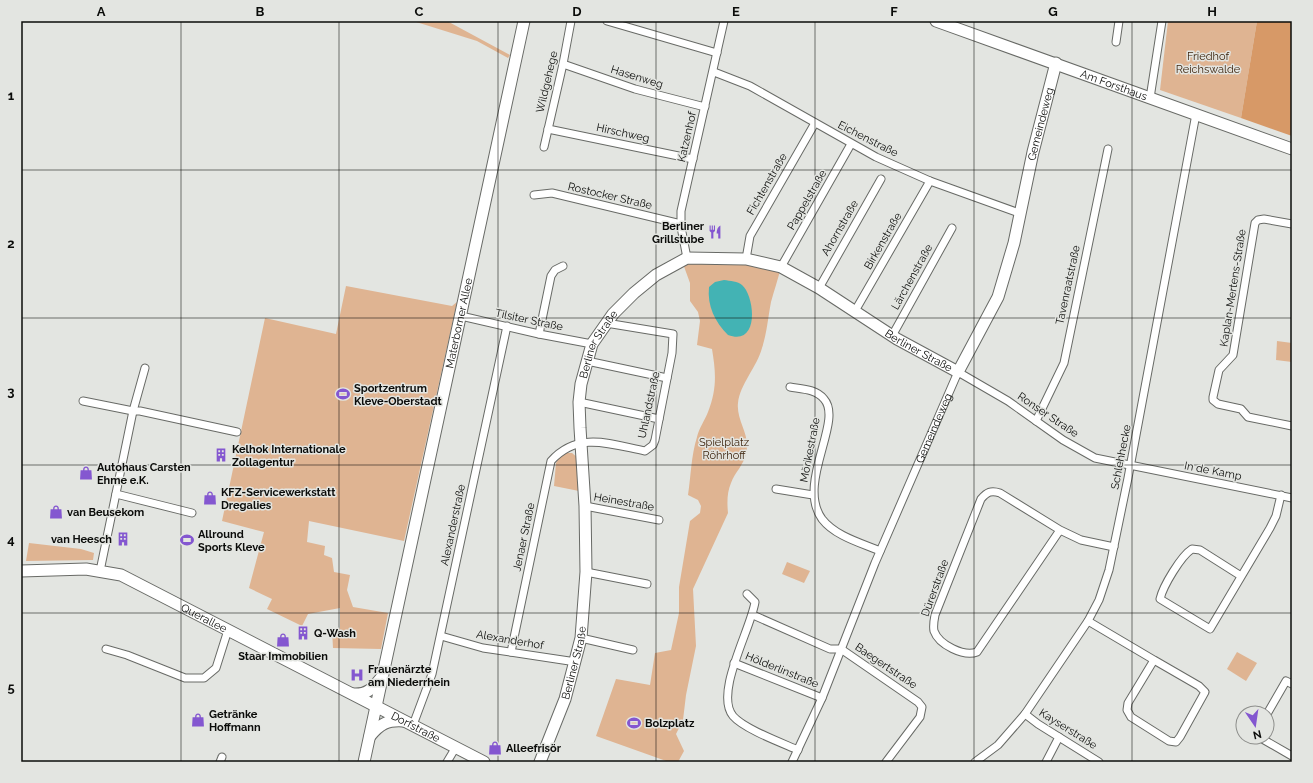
<svg xmlns="http://www.w3.org/2000/svg" width="1313" height="783" viewBox="0 0 1313 783" font-family="Raleway,sans-serif">
<style>
.green{fill:#dfb492}
.forest{fill:#d79967}
.water{fill:#43b3b4}
.lines{fill:none;stroke-linecap:round;stroke-linejoin:round}
.street-casing{stroke:#686a66;stroke-width:9}
.secondary-casing{stroke:#686a66;stroke-width:13}
.street{stroke:#fff;stroke-width:7}
.secondary{stroke:#fff;stroke-width:11}
.grid{fill:none;stroke:#0b0c0a;stroke-width:1;stroke-opacity:0.55}
.labels{text-anchor:middle;dominant-baseline:central;stroke-width:3;stroke-linejoin:round;paint-order:stroke}
.park-label{font-size:11px;fill:#3c230c;stroke:#e3e5e1}
.street-label{font-size:11px;fill:#0b0c0a;stroke:#e3e5e1}
.poi-label{font-size:11px;font-weight:bold;fill:#0b0c0a;stroke:#e3e5e1;text-anchor:start}
.neatline{fill:none;stroke:#0b0c0a;stroke-width:1.5}
.grid-label{font-size:13px;text-anchor:middle;font-weight:bold;fill:#0b0c0a}
</style>
<rect width="100%" height="100%" fill="#e3e5e1"/>
<g class="green">
<polygon points="413,21 447,21 510,55 508,58 477,41"/>
<polygon points="1168,21 1257,21 1241,118 1160,90"/>
<path d="M687,258L781,267C778,279 774,291 771,302C768,317 767,333 762,348C757,367 740,384 738,403C736,421 751,435 746,453C744,465 735,472 731,483C727,492 727,503 728,513L693,589L696,646L686,695L683,720L676,734L684,751L678,762H669L596,736L616,679L650,685L655,653L671,650L679,613V587L690,521L700,513L701,506L698,500L688,495C691,476 691,456 697,437C699,428 705,420 708,412C717,389 716,373 712,349L697,345L700,321L698,312L690,301V283L682,261Z"/>
<polygon points="346,286 452,306 457,302 404,541 309,521 307,542 325,546 324,555 332,558 334,572 350,575 347,590 353,607 388,613 381,649 333,648 332,629 340,628 340,608 308,614 302,626 267,609 272,599 249,588 264,532 222,521 265,318 336,334"/>
<polygon points="1277,341 1292,343 1292,362 1276,360"/>
<polygon points="562,453 572,453 578,458 579,491 554,486 556,463"/>
<polygon points="29,543 81,549 94,553 93,560 26,561"/>
<polygon points="787,562 810,571 804,583 782,574"/>
<polygon points="1237,652 1257,663 1246,681 1227,669"/>
</g>
<polygon class="forest" points="1257,21 1292,21 1292,136 1241,118"/>
<path class="water" d="M724,280C730,281 738,281 742,285C755,296 760,347 728,335C715,322 707,306 709,287L715,282Z"/>
<g class="lines">
<g class="street-casing">
<g id="street">
<polyline points="607,21 717,53"/>
<polyline points="1116,42 1119,21"/>
<polyline points="563,64 635,89 705,107"/>
<polyline points="714,72 750,86 876,157 930,181 1019,213"/>
<polyline points="1150,98 1162,21"/>
<polyline points="548,129 693,159"/>
<polyline points="544,147 563,64 571,21"/>
<polyline points="534,195 552,193 681,224"/>
<polyline points="1292,224 1264,219 1258,220 1255,223 1233,355 1219,370 1213,397 1213,400 1218,404 1241,409 1248,417 1292,426"/>
<polyline points="687,258 681,227 681,211 724,21"/>
<polyline points="746,259 750,236 815,123"/>
<polyline points="781,267 851,144"/>
<polyline points="819,288 881,179"/>
<polyline points="855,311 930,181"/>
<polyline points="461,316 539,334 592,344"/>
<polyline points="539,334 551,276 555,270 563,266"/>
<polyline points="892,336 952,228"/>
<polyline points="587,361 667,378"/>
<path d="M790,387C802,389 816,389 824,399C844,421 796,483 822,519C835,536 861,543 880,551"/>
<polyline points="83,401 133,411 140,411 237,432"/>
<polyline points="579,402 659,419"/>
<polyline points="1036,421 1064,363 1108,149"/>
<polyline points="776,489 813,495"/>
<polyline points="116,494 192,513"/>
<polyline points="585,506 659,520"/>
<path d="M1060,530L1000,493C991,490 987,492 981,499L935,615C934,620 933,626 934,631C939,645 964,657 977,652L1060,530L1081,540L1114,547"/>
<polyline points="100,571 133,411 145,368"/>
<polyline points="586,572 647,584"/>
<path d="M1241,576L1200,550L1192,549C1181,556 1163,586 1160,599L1210,629L1270,528L1276,516L1281,495"/>
<path d="M747,594L755,602C751,629 714,693 733,716C744,729 782,743 798,750"/>
<polyline points="753,615 830,649 841,649 918,702 922,707 920,717 886,762"/>
<polyline points="1088,621 1154,660 1128,703 1127,710 1131,717 1169,741 1176,742 1180,737 1205,692 1199,686 1154,660"/>
<polyline points="441,636 483,648 576,662"/>
<polyline points="581,638 633,650"/>
<polyline points="106,649 127,655 185,678 204,678 216,668 228,630"/>
<path d="M511,652L551,461C578,431 610,444 645,451L653,445L655,440L672,353L673,334L606,323"/>
<polyline points="734,663 822,698"/>
<polyline points="1025,714 1038,724 1099,762"/>
<polyline points="1267,714 1286,681 1292,684"/>
<polyline points="413,725 432,674 507,326"/>
<polyline points="1259,737 1292,756"/>
<polyline points="220,762 222,757"/>
<polyline points="447,762 456,747"/>
<path id="s1" d="M792,762L822,698L875,563L958,372L1008,401L1063,440L1095,458L1292,498"/>
<polyline points="975,762 998,745 1025,714 1088,621 1099,600 1109,570 1128,478 1196,114"/>
<polyline points="1046,762 1059,737"/>
</g>
</g>
<g class="secondary-casing">
<g id="secondary">
<path id="s2" d="M936,21L1292,149"/>
<path id="s3" d="M21,571L86,569L121,575L484,762"/>
<path d="M353,694C367,695 372,689 381,678"/>
<path d="M370,736C380,724 387,720 403,721"/>
<path id="s4" d="M364,762L524,21"/>
<path id="s5" d="M540,762L565,699L581,638L586,572L585,506L580,428L579,402L581,384L592,344L613,314L634,293L656,275L687,258L746,259L781,267L819,288L897,339L958,372L998,297L1014,243L1033,152L1056,63"/>
</g>
</g>
<use href="#street" class="street"/>
<use href="#secondary" class="secondary"/>
</g>
<path class="grid" d="M181,21V762M339,21V762M498,21V762M656,21V762M815,21V762M974,21V762M1132,21V762M21,170H1292M21,318H1292M21,465H1292M21,613H1292"/>
<defs>
<g id="restaurant-bare" transform="scale(1.08)"><path d="M-5-6h1v4h1v-4h1v4h1v-4h1v5L-1.5 .5V6h-2V.5L-5-1ZM5-6V6H3V1.5H1.5Q1.5-4 5-6Z" fill="#8457d0" stroke="#e3e5e1" stroke-width="2.5" paint-order="stroke"/></g>
<g id="stadium-bare" transform="scale(1.08)"><path d="M0-5a6.5 5 0 1 0 0 10a6.5 5 0 1 0 0-10ZM-3.5-1.8h7v3.6h-7Z" fill="#8457d0" stroke="#e3e5e1" stroke-width="2.5" paint-order="stroke"/></g>
<g id="building-bare" transform="scale(1.08)"><path d="M-4-6H4V6H1V3H-1V6H-4ZM-2.5-4.3h1.7v1.8h-1.7ZM.8-4.3h1.7v1.8H.8ZM-2.5-1h1.7V.8h-1.7ZM.8-1h1.7V.8H.8Z" fill="#8457d0" stroke="#e3e5e1" stroke-width="2.5" paint-order="stroke"/></g>
<g id="shop-bare" transform="scale(1.08)"><path d="M-5-2.5h2.3a2.7 3.5 0 0 1 5.4 0H5L5.5 6h-11ZM-1.5-2.5h3a1.5 2.3 0 0 0-3 0Z" fill="#8457d0" stroke="#e3e5e1" stroke-width="2.5" paint-order="stroke"/></g>
<g id="hospital-bare" transform="scale(1.08)"><path d="M-5-5h3v3.5h4V-5h3V5h-3V1.5h-4V5h-3Z" fill="#8457d0" stroke="#e3e5e1" stroke-width="2.5" paint-order="stroke"/></g>
</defs>
<g fill-rule="evenodd">
<use href="#restaurant-bare" x="715" y="232"/>
<use href="#stadium-bare" x="343" y="394"/>
<use href="#building-bare" x="221" y="455"/>
<use href="#shop-bare" x="86" y="473"/>
<use href="#shop-bare" x="210" y="498"/>
<use href="#shop-bare" x="56" y="512"/>
<use href="#building-bare" x="123" y="539"/>
<use href="#stadium-bare" x="187" y="540"/>
<use href="#building-bare" x="303" y="633"/>
<use href="#shop-bare" x="283" y="640"/>
<use href="#hospital-bare" x="357" y="675"/>
<use href="#shop-bare" x="198" y="720"/>
<use href="#stadium-bare" x="634" y="723"/>
<use href="#shop-bare" x="495" y="748"/>
</g>
<g class="labels">
<g class="park-label">
<text x="1208" y="56">Friedhof<tspan x="1208" dy="13">Reichswalde</tspan></text>
<text x="724" y="442">Spielplatz<tspan x="724" dy="13">Röhrhoff</tspan></text>
</g>
<g class="street-label">
<text transform="translate(637 77) rotate(17)">Hasenweg</text>
<text transform="translate(547 82) rotate(-77)">Wildgehege</text>
<text stroke="none"><textPath href="#s2" startOffset="189">Am Forsthaus</textPath></text>
<text stroke="none"><textPath href="#s5" startOffset="1121">Gemeindeweg</textPath></text>
<text transform="translate(623 133) rotate(12)">Hirschweg</text>
<text transform="translate(687 137) rotate(-77)">Katzenhof</text>
<text transform="translate(868 139) rotate(27)">Eichenstraße</text>
<text transform="translate(767 184) rotate(-60)">Fichtenstraße</text>
<text transform="translate(610 196) rotate(13)">Rostocker Straße</text>
<text transform="translate(807 200) rotate(-60)">Pappelstraße</text>
<text transform="translate(840 228) rotate(-60)">Ahornstraße</text>
<text transform="translate(883 241) rotate(-60)">Birkenstraße</text>
<text transform="translate(912 277) rotate(-61)">Lärchenstraße</text>
<text transform="translate(1068 285) rotate(-78)">Tavenraatstraße</text>
<text transform="translate(1233 288) rotate(-81)">Kaplan-Mertens-Straße</text>
<text transform="translate(529 320) rotate(12)">Tilsiter Straße</text>
<text stroke="none"><textPath href="#s4" startOffset="449">Materborner Allee</textPath></text>
<text stroke="none"><textPath href="#s5" startOffset="429">Berliner Straße</textPath></text>
<text stroke="none"><textPath href="#s5" startOffset="813">Berliner Straße</textPath></text>
<text transform="translate(649 405) rotate(-78)">Uhlandstraße</text>
<text transform="translate(1048 415) rotate(34)">Ronser Straße</text>
<text stroke="none"><textPath href="#s1" startOffset="363">Gemeindeweg</textPath></text>
<text transform="translate(810 450) rotate(-79)">Mörikestraße</text>
<text transform="translate(1121 457) rotate(-79)">Schlehhecke</text>
<text transform="translate(1213 471) rotate(11)">In de Kamp</text>
<text transform="translate(624 502) rotate(10)">Heinestraße</text>
<text transform="translate(453 525) rotate(-78)">Alexanderstraße</text>
<text transform="translate(524 537) rotate(-78)">Jenaer Straße</text>
<text transform="translate(935 588) rotate(-70)">Dürerstraße</text>
<text stroke="none"><textPath href="#s3" startOffset="194">Querallee</textPath></text>
<text transform="translate(510 640) rotate(10)">Alexanderhof</text>
<text stroke="none"><textPath href="#s5" startOffset="105">Berliner Straße</textPath></text>
<text transform="translate(886 666) rotate(34)">Baegertstraße</text>
<text transform="translate(782 670) rotate(22)">Hölderlinstraße</text>
<text stroke="none"><textPath href="#s3" startOffset="432">Dorfstraße</textPath></text>
<text transform="translate(1068 729) rotate(32)">Kayserstraße</text>
</g>
<g class="poi-label">
<text x="704" y="226" text-anchor="end">Berliner<tspan x="704" dy="13">Grillstube</tspan></text>
<text x="354" y="388">Sportzentrum<tspan x="354" dy="13">Kleve-Oberstadt</tspan></text>
<text x="232" y="449">Kelhok Internationale<tspan x="232" dy="13">Zollagentur</tspan></text>
<text x="97" y="467">Autohaus Carsten<tspan x="97" dy="13">Ehme e.K.</tspan></text>
<text x="221" y="492">KFZ-Servicewerkstatt<tspan x="221" dy="13">Dregalies</tspan></text>
<text x="67" y="512">van Beusekom</text>
<text x="198" y="534">Allround<tspan x="198" dy="13">Sports Kleve</tspan></text>
<text x="112" y="539" text-anchor="end">van Heesch</text>
<text x="314" y="633">Q-Wash</text>
<text x="283" y="656" text-anchor="middle">Staar Immobilien</text>
<text x="368" y="669">Frauenärzte<tspan x="368" dy="13">am Niederrhein</tspan></text>
<text x="209" y="714">Getränke<tspan x="209" dy="13">Hoffmann</tspan></text>
<text x="645" y="723">Bolzplatz</text>
<text x="506" y="748">Alleefrisör</text>
</g>
</g>
<rect width="1313" height="783" fill="none" stroke="#e3e5e1" stroke-width="44"/>
<g transform="translate(1255 725) rotate(167)"><circle r="19" fill="#e3e5e1" stroke="#8d8e8b"/>
<path d="M0-3L7 15L0 10L-7 15Z" fill="#8457d0"/>
<text y="-6" font-size="11" font-weight="bold" text-anchor="middle" fill="#0b0c0a">N</text>
</g>
<rect x="22" y="22" width="1269" height="739" class="neatline"/>
<g class="grid-label">
<text x="101" y="16">A</text>
<text x="260" y="16">B</text>
<text x="419" y="16">C</text>
<text x="577" y="16">D</text>
<text x="736" y="16">E</text>
<text x="894" y="16">F</text>
<text x="1053" y="16">G</text>
<text x="1212" y="16">H</text>
<text x="11" y="100">1</text>
<text x="11" y="248">2</text>
<text x="11" y="396">3</text>
<text x="11" y="544">4</text>
<text x="11" y="692">5</text>
</g>
</svg>
